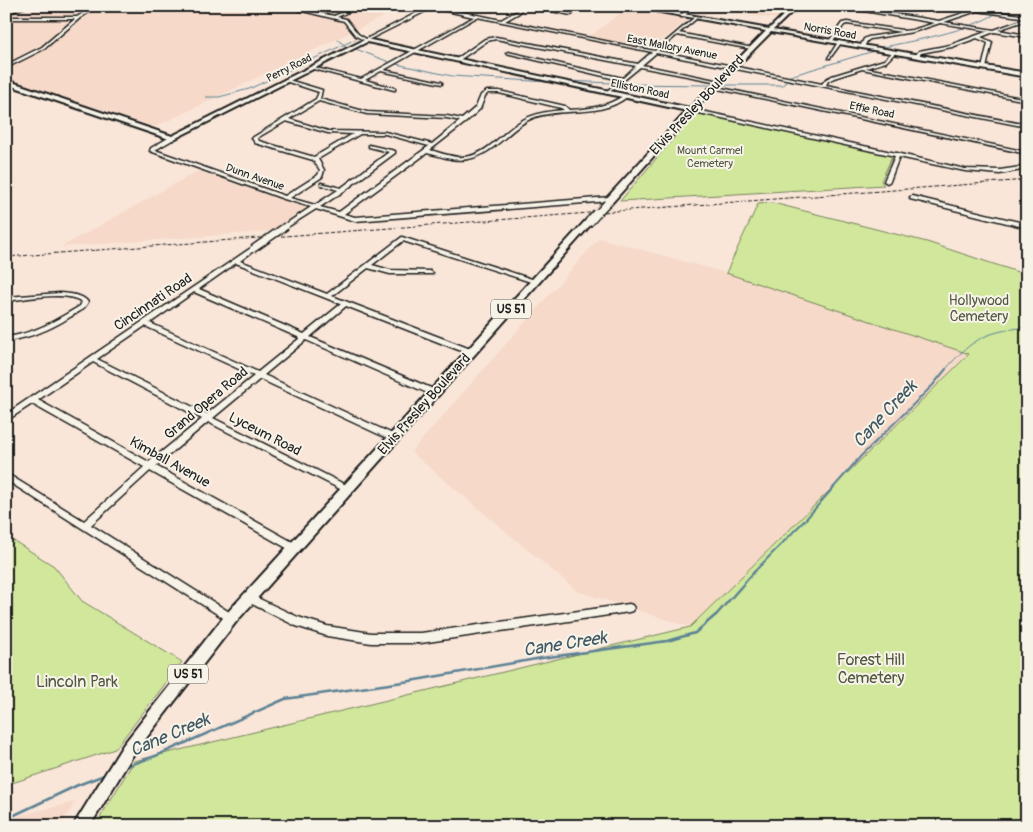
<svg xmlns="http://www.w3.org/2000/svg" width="1033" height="832" viewBox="0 0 1033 832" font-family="Pangolin,sans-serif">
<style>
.built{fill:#f6d9c8}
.green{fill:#d1e79c;stroke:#76825c}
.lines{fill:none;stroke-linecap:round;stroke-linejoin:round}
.stream-far2{stroke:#5b8295;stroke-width:1}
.stream-far1{stroke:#5b8295;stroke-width:2}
.stream{stroke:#5b8295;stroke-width:2.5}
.minor-casing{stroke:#1c1c1c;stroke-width:3}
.major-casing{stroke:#1c1c1c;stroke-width:4}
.minor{fill:#f7f3e8;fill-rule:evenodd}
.major{fill:#f7f3e8;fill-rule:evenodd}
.rail{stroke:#1c1c1c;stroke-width:1;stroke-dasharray:4 2;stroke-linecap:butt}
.minor-bridge-casing{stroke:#1c1c1c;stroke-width:9;stroke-linecap:butt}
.major-bridge-far1-casing{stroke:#1c1c1c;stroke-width:9;stroke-linecap:butt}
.major-bridge-casing{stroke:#1c1c1c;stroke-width:11;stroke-linecap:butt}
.minor-bridge{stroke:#f7f3e8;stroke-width:6}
.major-bridge-far1{stroke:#f7f3e8;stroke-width:6}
.major-bridge{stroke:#f7f3e8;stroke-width:8}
.labels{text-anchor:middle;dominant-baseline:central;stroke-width:4;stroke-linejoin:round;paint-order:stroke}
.far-street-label{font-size:11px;fill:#1c1c1c;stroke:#f7f3e8}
.far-park-label{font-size:11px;fill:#525942;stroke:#f7f3e8}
.shield{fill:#f7f3e8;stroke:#5e5c59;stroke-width:1}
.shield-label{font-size:12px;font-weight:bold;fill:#1c1c1c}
.street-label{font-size:14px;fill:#1c1c1c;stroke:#f7f3e8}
.park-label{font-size:14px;fill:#525942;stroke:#f7f3e8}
.near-park-label{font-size:16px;fill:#525942;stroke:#f7f3e8}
.near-water-label{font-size:18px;font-style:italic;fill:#415863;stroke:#f7f3e8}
</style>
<rect width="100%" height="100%" fill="#f9e6d8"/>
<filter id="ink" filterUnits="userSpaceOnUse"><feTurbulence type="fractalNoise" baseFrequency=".02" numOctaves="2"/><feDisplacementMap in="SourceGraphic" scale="10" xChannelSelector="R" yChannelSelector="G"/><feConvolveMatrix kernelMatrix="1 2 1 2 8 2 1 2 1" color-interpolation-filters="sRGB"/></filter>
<g filter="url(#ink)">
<g class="built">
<polygon points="6,6 405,6 155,127 6,78"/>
<polygon points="715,6 768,6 787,9 777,19 712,9"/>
<polygon points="626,9 688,19 652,49 589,37"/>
<polygon points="198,171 308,209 274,231 61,247"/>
<polygon points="599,238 726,273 969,353 690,627 577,591 411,452"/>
<polygon points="75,802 61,826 6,826 6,819"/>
</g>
<g class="green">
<polygon points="695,113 893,155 881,181 884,185 620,201"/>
<polygon points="773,203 927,242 1027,275 1027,826 95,826 134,761 690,627 969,354 726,273 758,204"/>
<polygon points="6,536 54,566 82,601 182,662 115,749 6,785"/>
</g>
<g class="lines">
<g class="stream-far2">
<polyline points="338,40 347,47"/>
<path d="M880,48C919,39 964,33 999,12L998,6"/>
<polyline points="356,49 389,62"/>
<polyline points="396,64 452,76 548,82"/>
<polyline points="790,76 874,51"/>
<polyline points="566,81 612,83"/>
<polyline points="624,84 709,85"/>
<polyline points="724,85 783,85 786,81"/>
<polyline points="206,97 219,97 249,89 356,39"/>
<path d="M945,370C973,338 985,332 1027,327"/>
</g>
<polyline class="stream-far1" points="754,572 806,519 861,456 933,385 946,369"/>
<g class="stream">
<polyline points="125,767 158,755 285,699 410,681 542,658 667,641 695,633 717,614 755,571"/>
<polyline points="6,819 78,785 107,774"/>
</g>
<g class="minor-casing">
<g id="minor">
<polygon points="23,6 28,6 6,14 6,12"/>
<polygon points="94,6 98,6 80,18 44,49 6,68 6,65 42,47 75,19 6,19 6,17 77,17"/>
<polygon points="282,6 289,6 334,16 358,6 362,6 337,17 346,19 358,34 366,39 430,6 435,6 501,20 517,11 519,6 523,6 519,13 505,21 655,51 695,17 696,19 679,33 753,48 751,49 677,35 658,51 822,84 826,79 832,76 884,60 894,51 896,52 886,62 866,68 1027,99 1027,101 862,69 834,78 828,81 826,85 1027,125 1027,127 656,53 642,65 720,81 718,82 640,67 607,94 605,93 606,92 620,80 506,53 508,52 623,78 636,66 496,39 487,41 458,61 455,60 485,39 496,37 638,64 652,52 477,17 384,70 441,82 442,82 442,84 381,71 365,80 395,88 395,90 394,90 310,68 312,67 361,79 474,17 432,8 366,41 356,36 344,21"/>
<polygon points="528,6 536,6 573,14 571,15"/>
<polygon points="621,6 632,6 633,7 631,8"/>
<polygon points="691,6 694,6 683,17 681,17 681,15"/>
<polygon points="835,6 844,6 939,21 973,10 951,6 961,6 1027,16 1027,18 977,11 944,22 994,30 1027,18 1027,20 998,30 1027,35 1027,37 994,32 981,37 992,42 986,68 984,69 982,68 988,43 977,38 952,47 921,53 918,57 915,56 919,51 950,45 989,31 940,23 913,32 870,39 867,41 864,47 862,48 860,47 864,39 868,37 901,32 847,24 844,25 832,42 829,41 842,23 847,22 902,30 903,31 912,30 935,23"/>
<polygon points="838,42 841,43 830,58 828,58"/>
<path d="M285,79L322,90L320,99L367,112L447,116L462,119L476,107L481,95L487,91H499L565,106L569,110C589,109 606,107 623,96L627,97C600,118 566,107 535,117C510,126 496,154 468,159C454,162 440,156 427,153L344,214L355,217L610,197L613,199L610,201L355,221L316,209L286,228L283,226L284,225L311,207L284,199L150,151L151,148L170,137H174V139L155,150L285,196L318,175L320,170L313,160L255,143L252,138L316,99L319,92L285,81ZM488,93H499L561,108L564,110C550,111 535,113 523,120C503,131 488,155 464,157C453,158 441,153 430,150L466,122L480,109L485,96ZM319,101L367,114L447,118L460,121L432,144L385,132L328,131L289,119ZM286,121L328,133L353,134L314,157L259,141L257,138ZM360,134H385L429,146L339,212L320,207L344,191L395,153V151L369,145V147L389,152L341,188L321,183V185L338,190L315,205L290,198L322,177L324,170L318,159Z"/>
<polygon points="712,86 1027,152 1027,154 713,88 712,88"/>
<polygon points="692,109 896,153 898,153 900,154 965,169 1000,170 1027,166 1027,169 1000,174 965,171 899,157 890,181 887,183 884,181 895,156 690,111 690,110"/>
<polygon points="912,196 1027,224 1027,228 910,199 910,197"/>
<path d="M402,237L538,281L539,282L536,284L534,283L403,241L372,265L390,270L430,271L433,273L432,274H390L368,268L332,296L473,350L474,352L473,354H469L346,306L310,337L438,391L439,393L438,395H432L306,340L264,375L397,436L398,438L397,440H391L260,379L213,418L350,487L351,489L350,491L347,492L344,491L208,422L156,466L298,545L299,548L298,551L295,552L292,551L150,471L91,525L234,615L236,618L234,621L231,623L228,621L6,480V473L84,521L144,467L32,404L6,421V414L251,248H255L256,249L240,261L327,294ZM236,263L341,304L304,334L199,289ZM194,292L300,338L258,372L150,323ZM145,326L254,376L207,414L97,359ZM93,362L202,419L149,462L38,400Z"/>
<path d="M60,293C71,294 81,294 88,302C84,310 77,313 70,317C50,330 30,338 6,341V337C36,333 55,321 80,306L82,302C67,290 25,299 6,301V297Z"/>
<polygon points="249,594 298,617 327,626 371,633 421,633 629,604 632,605 634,608 632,611 629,612 421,643 371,643 327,636 296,626 246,601 244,598 246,595"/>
</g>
</g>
<g class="major-casing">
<g id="major">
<polygon points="627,6 638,6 769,29 793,6 798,6 773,30 1027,73 1027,77 771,32 701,103 610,205 607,205 603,203 604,201 687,111 367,42 172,140 6,84 6,80 172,136 366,39 690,108 766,31"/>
<polygon points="587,219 593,219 594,221 236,622 133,755 90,826 73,826 123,745 226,614"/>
</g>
</g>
<use href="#minor" class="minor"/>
<use href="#major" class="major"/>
<polyline class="rail" points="6,257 1027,180"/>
<g class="minor-bridge-casing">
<polyline id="minor-bridge" points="253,249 286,226"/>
</g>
<g class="major-bridge-far1-casing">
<polyline id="major-bridge-far1" points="596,215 607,203"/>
</g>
<g class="major-bridge-casing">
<polyline id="major-bridge" points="590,221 597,213"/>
</g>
<use href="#minor-bridge" class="minor-bridge"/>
<use href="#major-bridge-far1" class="major-bridge-far1"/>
<use href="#major-bridge" class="major-bridge"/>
</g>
</g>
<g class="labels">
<g class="far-street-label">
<text transform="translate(830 31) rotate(10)">Norris Road</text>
<text transform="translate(672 47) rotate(11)">East Mallory Avenue</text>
<text transform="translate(289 68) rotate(-27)">Perry Road</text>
<text transform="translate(640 89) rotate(12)">Elliston Road</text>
<text transform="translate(872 110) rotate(12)">Effie Road</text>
<text transform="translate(255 177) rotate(19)">Dunn Avenue</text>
</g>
<g class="far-park-label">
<text x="710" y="150">Mount Carmel<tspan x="710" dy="13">Cemetery</tspan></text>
</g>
<g class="shield">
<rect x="491" y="299.5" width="40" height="19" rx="4"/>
<rect x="168" y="664.5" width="40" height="19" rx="4"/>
</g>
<g class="shield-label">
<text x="511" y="309">US 51</text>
<text x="188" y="674">US 51</text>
</g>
<g class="street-label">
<text transform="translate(697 105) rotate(-47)">Elvis Presley Boulevard</text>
<text transform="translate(153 302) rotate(-34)">Cincinnati Road</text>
<text transform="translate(206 403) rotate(-40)">Grand Opera Road</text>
<text transform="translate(424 404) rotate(-48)">Elvis Presley Boulevard</text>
<text transform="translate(265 434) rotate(27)">Lyceum Road</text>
<text transform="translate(170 462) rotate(29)">Kimball Avenue</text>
</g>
<g class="park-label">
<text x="979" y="300">Hollywood<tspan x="979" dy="16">Cemetery</tspan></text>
</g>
<g class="near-park-label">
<text x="871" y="660">Forest Hill<tspan x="871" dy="18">Cemetery</tspan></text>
<text x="77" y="682">Lincoln Park</text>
</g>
<g class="near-water-label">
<text transform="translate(885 414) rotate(-47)">Cane Creek</text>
<text transform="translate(565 644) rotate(-9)">Cane Creek</text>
<text transform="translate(170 735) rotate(-23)">Cane Creek</text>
</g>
</g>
<rect width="1033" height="832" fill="none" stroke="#f7f3e8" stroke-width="25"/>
<rect x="12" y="12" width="1008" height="807" fill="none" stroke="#1c1c1c" stroke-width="2" filter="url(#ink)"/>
</svg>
